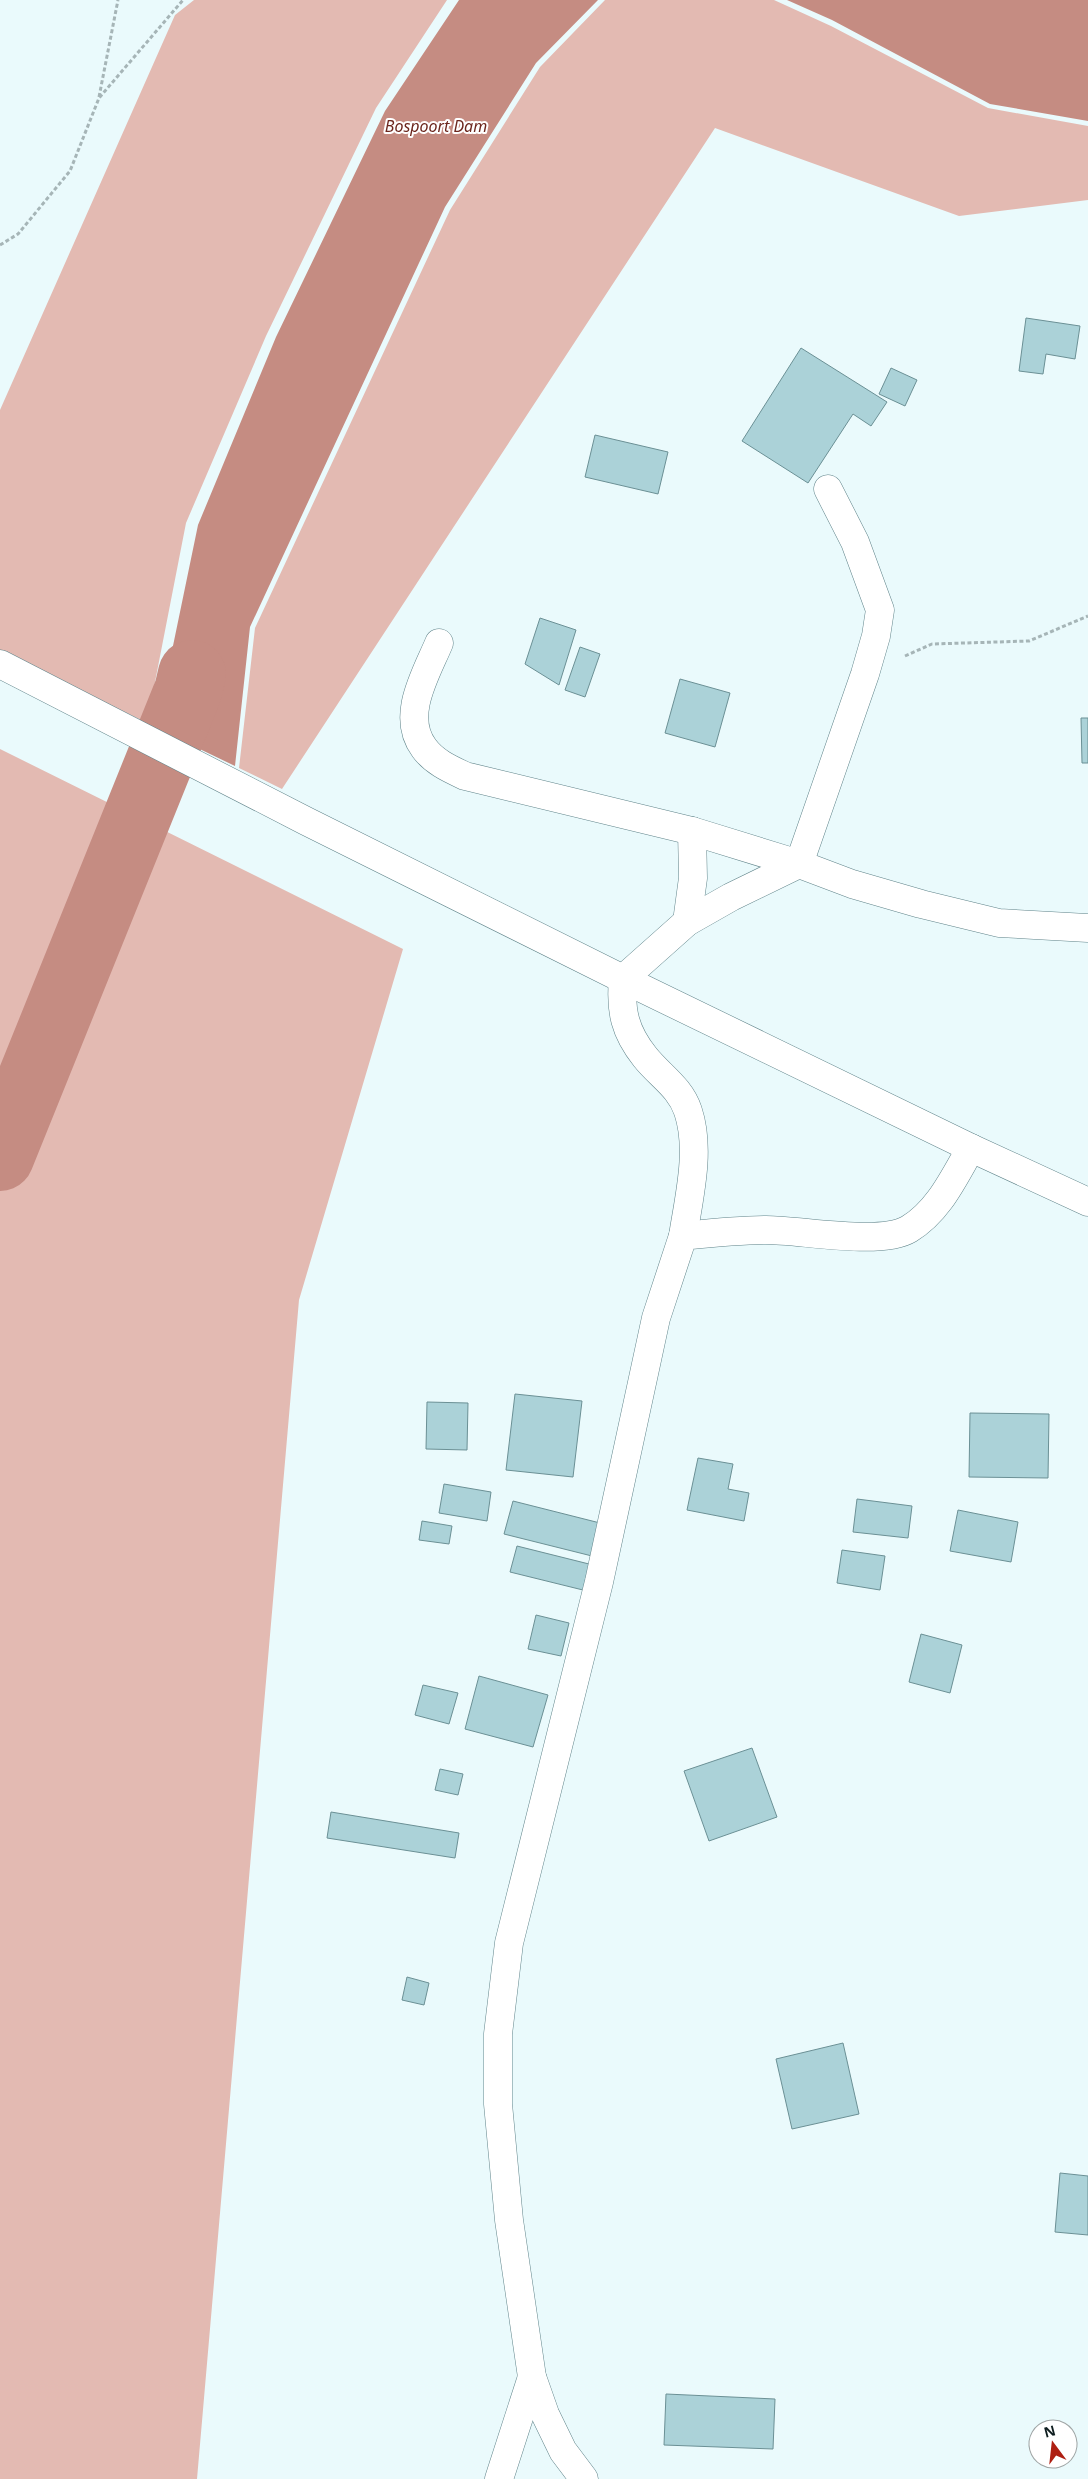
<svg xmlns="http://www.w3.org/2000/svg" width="1088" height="2479" viewBox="0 0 1088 2479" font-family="'Noto Sans',sans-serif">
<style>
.green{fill:#e3bab2}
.water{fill:#c58c82}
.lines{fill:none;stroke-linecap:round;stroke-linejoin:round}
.river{stroke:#c58c82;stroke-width:68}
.building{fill:#abd2d8;stroke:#6b9095}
.street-casing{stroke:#60848a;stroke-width:29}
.secondary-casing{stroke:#60848a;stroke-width:29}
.path{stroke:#a6b5b7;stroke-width:3;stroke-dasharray:4 2.5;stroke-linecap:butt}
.street{stroke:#fff;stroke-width:28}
.secondary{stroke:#fff;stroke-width:28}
.labels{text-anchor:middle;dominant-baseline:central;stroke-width:4;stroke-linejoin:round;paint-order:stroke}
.water-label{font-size:16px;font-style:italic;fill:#6c261d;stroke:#fff}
</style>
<rect width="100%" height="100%" fill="#eafafc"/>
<g class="green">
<polygon points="194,0 447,0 376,108 266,336 186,523 147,723 0,651 0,410 175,15"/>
<polygon points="605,0 774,0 831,26 988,108 1088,126 1088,200 959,216 715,128 282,789 239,768 255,628 450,210 540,67"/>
<polygon points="0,749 403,949 299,1300 197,2479 0,2479"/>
</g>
<g class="water">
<polygon points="459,0 598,0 536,63 445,207 250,627 235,766 156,728 198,525 276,337 385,111"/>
<polygon points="787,0 1088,0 1088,121 990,104 832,20"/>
</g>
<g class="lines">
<polyline class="river" points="0,1157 188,691 192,674"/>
</g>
<g class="building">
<polygon points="1026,318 1080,326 1075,359 1046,354 1043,374 1019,371"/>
<polygon points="801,348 887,402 871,426 853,414 808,483 742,441"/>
<polygon points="891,368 917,380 905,406 879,394"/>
<polygon points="595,435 668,452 658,494 585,477"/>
<polygon points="540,618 576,630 559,685 525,664"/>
<polygon points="580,647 600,654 585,697 565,690"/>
<polygon points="680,679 730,693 715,747 665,733"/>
<polygon points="1081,718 1088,718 1088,763 1082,763"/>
<polygon points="515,1394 582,1401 573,1477 506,1470"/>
<polygon points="427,1402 468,1403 467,1450 426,1449"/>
<polygon points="970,1413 1049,1414 1048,1478 969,1477"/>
<polygon points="698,1458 733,1464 728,1489 749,1493 744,1521 687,1510"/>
<polygon points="444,1484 491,1492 487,1521 439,1513"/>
<polygon points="857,1499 912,1506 908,1538 853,1532"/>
<polygon points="513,1501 604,1524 596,1557 504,1534"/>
<polygon points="958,1510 1018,1522 1011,1562 950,1551"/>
<polygon points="422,1521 452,1526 449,1544 419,1540"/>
<polygon points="517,1546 593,1565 587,1591 510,1572"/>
<polygon points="842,1550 885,1556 880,1590 837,1583"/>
<polygon points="536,1615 569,1623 561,1656 528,1649"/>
<polygon points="921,1634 962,1645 950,1693 909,1682"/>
<polygon points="479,1676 548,1695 533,1747 465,1729"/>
<polygon points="423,1685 458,1693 449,1724 415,1715"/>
<polygon points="752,1748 777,1817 709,1841 684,1771"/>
<polygon points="440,1769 463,1774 458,1795 435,1790"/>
<polygon points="331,1812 459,1833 455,1858 327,1838"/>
<polygon points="407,1977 429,1983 424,2005 402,2000"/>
<polygon points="843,2043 859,2114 792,2129 776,2059"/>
<polygon points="1060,2173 1088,2176 1088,2235 1055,2232"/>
<polygon points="666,2394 775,2399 773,2449 664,2445"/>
</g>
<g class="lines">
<g class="street-casing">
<g id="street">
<path d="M439,643C426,674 400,716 424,748C434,762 450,769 465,776L692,831L799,864L865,674L876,636L880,610L855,542L828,489"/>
<polyline points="687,922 693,878 692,831"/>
<path d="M683,1236C689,1197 701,1150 688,1111C680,1087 660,1076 645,1057C625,1032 620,1011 623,979L687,922L731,897L799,864L852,884L921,904L999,923L1088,928"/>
<polyline points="499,2479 532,2377"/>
<path d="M584,2479L563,2451L545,2414L532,2377L509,2220L498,2104V2034L509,1943L599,1582L656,1318L683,1236C711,1233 738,1230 766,1230C802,1230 881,1246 909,1229C939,1211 954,1177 971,1148"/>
</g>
</g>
<g class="secondary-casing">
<polyline id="secondary" points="0,664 306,821 623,979 971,1148 1088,1202"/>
</g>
<g class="path">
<polyline points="99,97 118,0"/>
<polyline points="0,245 18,234 70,171 99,98 183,0"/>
<polyline points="905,656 932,644 1029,641 1088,616"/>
</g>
<use href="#street" class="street"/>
<use href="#secondary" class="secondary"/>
</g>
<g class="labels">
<g class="water-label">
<text x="436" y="126">Bospoort Dam</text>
</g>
</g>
<g transform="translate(1053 2444) rotate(345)"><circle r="24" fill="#ffffff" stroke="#9fa5a5"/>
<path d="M0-4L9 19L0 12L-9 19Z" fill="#ae1f12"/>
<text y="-8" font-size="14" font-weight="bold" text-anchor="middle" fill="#0e1d1f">N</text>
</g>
</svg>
